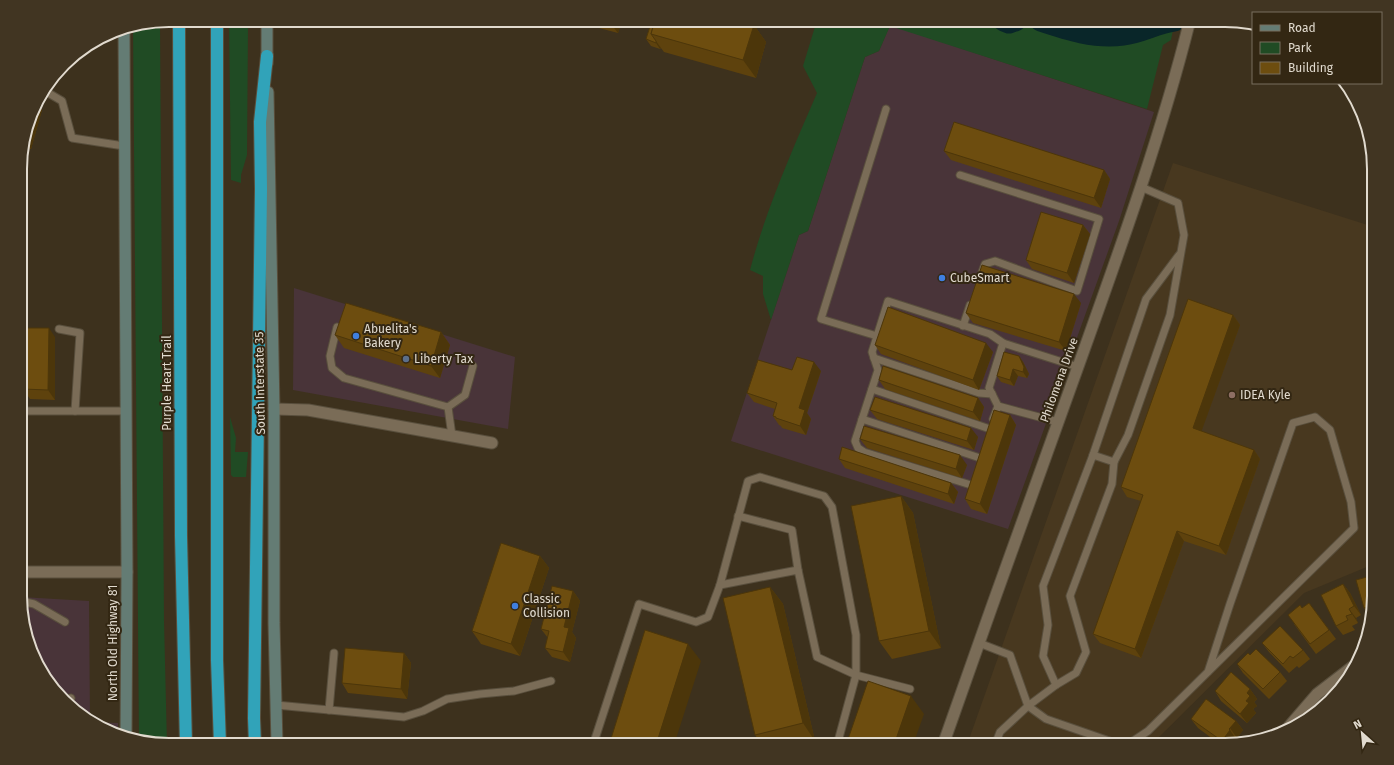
<svg xmlns="http://www.w3.org/2000/svg" width="1394" height="765" viewBox="0 0 1394 765" font-family="'Fira Sans',sans-serif">
<style>
.commercial{fill:#493439}
.built{fill:#48381f}
.green{fill:#204b24}
.lines{fill:none;stroke-linecap:round;stroke-linejoin:round}
.river{stroke:#092629;stroke-width:23}
.service-casing{stroke:#594f3d;stroke-width:9}
.minor-casing{stroke:#594f3d;stroke-width:13}
.tertiary-casing{stroke:#594f3d;stroke-width:13}
.secondary-casing{stroke:#594f3d;stroke-width:13}
.motorway-casing{stroke:#594f3d;stroke-width:14}
.service{stroke:#7a6c57;stroke-width:7}
.minor{stroke:#7a6c57;stroke-width:11}
.tertiary{stroke:#7a6c57;stroke-width:11}
.secondary{stroke:#647c74;stroke-width:11}
.motorway{stroke:#31a3b9;stroke-width:12}
.wall{fill:#5e420d}
.shaded-wall{fill:#4c360a}
.building{fill:#6d4d0f;stroke:#4c360a}
.shop-dot{fill:#3f7fe0;stroke:#332713;stroke-width:1.5}
.service-dot{fill:#5c6f8a;stroke:#332713;stroke-width:1.5}
.education-dot{fill:#8d6e63;stroke:#332713;stroke-width:1.5}
.labels{text-anchor:middle;dominant-baseline:central;stroke-width:4;stroke-linejoin:round;paint-order:stroke}
.poi-label{font-size:12px;fill:#e1dace;stroke:#332713;text-anchor:start}
.street-label{font-size:12px;fill:#e1dace;stroke:#332713}
.rim{fill:none;stroke:#e1dace;stroke-width:2}
</style>
<rect width="100%" height="100%" fill="#3d311d"/>
<g class="commercial">
<polygon points="890,25 1154,112 1119,221 1008,529 731,441 799,235 808,231 865,57 879,51"/>
<polygon points="294,288 515,357 508,429 293,390"/>
<polygon points="21,597 89,601 90,721 45,678 21,615"/>
<polygon points="91,722 118,723 118,735 95,725"/>
</g>
<polygon class="built" points="1173,163 1374,227 1374,564 1304,593 1151,745 967,745"/>
<g class="green">
<polygon points="229,20 247,20 248,26 247,155 241,175 241,183 231,180"/>
<path d="M817,20H1175L1171,40L1163,45L1147,109L890,26L879,51L865,57L808,231L799,235L771,320L763,294V276L750,270C766,209 792,151 817,93L803,66Z"/>
<polygon points="160,22 164,621 167,745 139,741 133,27"/>
<polygon points="230,417 236,438 235,452 248,452 246,477 233,477 231,475"/>
</g>
<g class="lines">
<g class="river">
<polyline points="1004,20 1009,22 1015,20"/>
<path d="M1041,20C1068,29 1095,38 1123,34C1141,32 1157,22 1174,20"/>
</g>
<g class="service-casing">
<g id="service">
<polyline points="45,91 62,101 72,138 124,146"/>
<polyline points="960,175 1099,219 1077,291 995,261 985,264 981,275"/>
<polyline points="21,318 23,318 21,411 75,411"/>
<polyline points="963,326 970,305"/>
<polyline points="337,327 330,356 332,368 344,378 448,407 452,436"/>
<polyline points="59,329 80,333 75,411 126,411"/>
<polyline points="877,336 821,319 886,109"/>
<polyline points="874,358 979,393 992,394"/>
<polyline points="872,389 990,429"/>
<polyline points="998,406 989,388 1003,343 1078,367"/>
<polyline points="448,407 465,395 473,366"/>
<polyline points="862,419 980,458"/>
<polyline points="993,419 998,406 1058,422"/>
<polyline points="1093,455 1146,299 1179,255"/>
<polyline points="971,485 864,452 858,448 855,441 878,370 872,352 888,301 990,334 1003,343"/>
<polyline points="738,516 792,530 798,570"/>
<polyline points="720,585 748,481 760,477 824,496 832,507 856,635 856,675 910,689"/>
<polyline points="21,601 34,604 65,622"/>
<polyline points="979,643 1010,655 1028,706 1056,685 1043,656 1048,625 1043,586 1093,455 1114,462 1128,435 1170,315 1184,235 1178,203 1141,187"/>
<polyline points="1056,685 1076,673 1086,652 1070,596 1112,484 1114,462"/>
<polyline points="67,699 71,698"/>
<polyline points="276,705 404,717 423,711 447,699 480,694 514,691 551,681"/>
<polyline points="329,710 334,653"/>
<polyline points="593,745 639,604 696,622 708,617 720,585 798,570 817,657 856,675 837,745"/>
<polyline points="995,745 1000,732 1028,706 1046,719 1121,745"/>
<polyline points="1127,745 1148,731 1354,528 1351,502 1330,430 1315,417 1293,423 1230,604 1208,672"/>
</g>
</g>
<g class="minor-casing">
<g id="minor">
<polyline points="274,409 308,410 492,443"/>
<polyline points="1286,730 1317,694 1356,664"/>
</g>
</g>
<g class="tertiary-casing">
<g id="tertiary">
<polyline points="21,572 127,572"/>
<path d="M943,745C989,613 1037,481 1084,350C1123,241 1162,132 1190,20"/>
</g>
</g>
<g class="secondary-casing">
<g id="secondary">
<polyline points="267,20 267,64"/>
<polyline points="124,29 127,572 126,738"/>
<polyline points="268,92 274,409 274,623 277,745"/>
</g>
</g>
<g class="motorway-casing">
<g id="motorway">
<polyline points="179,20 181,536 186,745"/>
<polyline points="217,20 217,660 220,745"/>
<polyline points="255,745 254,718 261,189 260,122 267,56"/>
</g>
</g>
<use href="#service" class="service"/>
<use href="#minor" class="minor"/>
<use href="#tertiary" class="tertiary"/>
<use href="#secondary" class="secondary"/>
<use href="#motorway" class="motorway"/>
</g>
<g class="wall">
<polygon points="575,20 622,20 618,33 576,22"/>
<polygon points="652,20 754,25 766,42 756,78 664,52 661,48 660,49 651,46 646,39"/>
<polygon points="35,103 42,110 31,149 22,146"/>
<polygon points="944,151 1104,170 1110,179 1101,208 951,160"/>
<polygon points="1083,225 1090,234 1074,283 1032,269 1026,260"/>
<polygon points="1081,303 1066,351 973,323 966,313"/>
<polygon points="1233,315 1240,325 1201,431 1254,450 1260,459 1226,555 1184,541 1141,658 1100,643 1093,634 1141,501 1127,497 1121,487"/>
<polygon points="441,332 450,345 440,378 344,348 335,335"/>
<polygon points="55,337 55,400 30,399 23,389 24,366"/>
<polygon points="875,345 993,352 979,390 881,354"/>
<polygon points="1019,356 1023,362 1029,374 1027,378 1018,376 1014,386 1001,382 997,376"/>
<polygon points="792,370 821,371 807,413 811,419 806,435 782,428 781,426 779,425 773,416 775,409 754,402 747,393"/>
<polygon points="879,380 978,398 984,407 980,421 885,389"/>
<polygon points="870,410 978,437 974,450 877,419"/>
<polygon points="1010,415 1016,425 987,514 971,509 965,499"/>
<polygon points="860,439 967,465 962,478 867,448"/>
<polygon points="839,459 951,483 958,492 954,504 845,468"/>
<polygon points="901,496 913,513 941,648 892,659 879,641"/>
<polygon points="540,556 549,568 520,656 481,644 472,631"/>
<polygon points="1343,584 1350,593 1361,615 1356,618 1358,623 1352,626 1355,630 1343,635 1336,626"/>
<polygon points="770,587 783,604 815,741 799,745 762,745 755,735"/>
<polygon points="573,591 580,601 572,632 576,638 570,662 552,657 545,648 548,638 541,629"/>
<polygon points="1309,603 1336,639 1316,654 1294,624 1302,608"/>
<polygon points="1374,605 1370,617 1364,608"/>
<polygon points="1262,643 1303,650 1310,659 1299,668 1297,666 1289,673 1269,652"/>
<polygon points="404,653 411,663 407,699 348,693 342,683"/>
<polygon points="1250,655 1280,672 1287,681 1269,699 1243,673 1237,664"/>
<polygon points="1250,689 1257,699 1254,702 1257,706 1253,709 1256,713 1247,723 1221,701 1215,691"/>
<polygon points="1191,719 1236,721 1243,730 1237,738 1236,738 1236,739 1232,745 1221,745 1198,728"/>
</g>
<g class="shaded-wall">
<polygon points="608,20 622,20 618,33"/>
<polygon points="754,25 766,42 756,78 743,60"/>
<polygon points="656,41 661,48 660,49 656,43"/>
<polygon points="36,102 42,110 31,149 24,140"/>
<polygon points="1104,170 1110,179 1101,208 1094,198"/>
<polygon points="1083,225 1090,234 1074,283 1067,273"/>
<polygon points="1074,294 1081,303 1066,351 1059,342"/>
<polygon points="1233,315 1240,325 1199,438 1193,428"/>
<polygon points="49,328 55,337 55,400 48,390"/>
<polygon points="441,332 450,345 440,378 431,366"/>
<polygon points="986,343 993,352 979,390 973,380"/>
<polygon points="1019,356 1023,362 1029,374 1027,378 1023,372"/>
<polygon points="814,362 821,371 807,413 811,419 806,435 800,426 799,408"/>
<polygon points="1013,369 1018,376 1014,386 1010,380"/>
<polygon points="978,398 984,407 980,421 973,412"/>
<polygon points="1010,415 1016,425 987,514 980,504"/>
<polygon points="971,428 978,437 974,450 967,441"/>
<polygon points="1254,450 1260,459 1226,555 1219,546"/>
<polygon points="960,455 967,465 962,478 956,469"/>
<polygon points="951,483 958,492 954,504 948,494"/>
<polygon points="901,496 913,513 941,648 929,631"/>
<polygon points="1177,531 1184,541 1141,658 1135,649"/>
<polygon points="540,556 549,568 520,656 511,644"/>
<polygon points="1343,584 1350,593 1361,615 1354,606"/>
<polygon points="770,587 783,604 815,741 803,723"/>
<polygon points="573,591 580,601 572,632 576,638 570,662 563,652 564,627"/>
<polygon points="1349,609 1356,618 1358,623 1352,614"/>
<polygon points="688,644 701,661 674,745 656,745"/>
<polygon points="404,653 411,663 407,699 401,689"/>
<polygon points="1250,689 1257,699 1254,702 1257,706 1253,709 1256,713 1247,723 1240,714 1246,701 1247,693"/>
<polygon points="911,696 924,714 913,745 894,745"/>
<polygon points="1236,721 1243,730 1237,738 1230,728"/>
<polygon points="1230,730 1236,739 1232,745 1225,745 1222,741"/>
</g>
<g class="building">
<polygon points="652,20 655,20 651,34 656,41 656,43 646,39"/>
<polygon points="655,20 738,20 754,25 743,60 651,34"/>
<polygon points="954,122 1104,170 1094,198 944,151"/>
<polygon points="1041,212 1083,225 1067,273 1026,260"/>
<polygon points="982,265 1074,294 1059,342 966,313"/>
<polygon points="1188,299 1233,315 1193,428 1254,450 1219,546 1177,531 1135,649 1093,634 1143,495 1121,487"/>
<polygon points="346,303 441,332 431,366 335,335"/>
<polygon points="888,307 986,343 973,380 875,345"/>
<polygon points="24,328 49,328 48,390 23,389 23,366 24,366"/>
<polygon points="1004,352 1019,356 1024,367 1023,372 1013,369 1010,380 997,376"/>
<polygon points="797,357 814,362 799,408 805,410 800,426 776,418 776,417 773,416 777,403 747,393 758,360 792,370"/>
<polygon points="883,366 978,398 973,412 879,380"/>
<polygon points="875,397 971,428 967,441 870,410"/>
<polygon points="994,410 1010,415 980,504 965,499"/>
<polygon points="864,426 960,455 956,469 860,439"/>
<polygon points="842,447 951,483 948,494 839,459"/>
<polygon points="901,496 929,631 879,641 851,506"/>
<polygon points="501,543 540,556 511,644 472,631"/>
<polygon points="1374,575 1374,605 1364,608 1356,580"/>
<polygon points="1343,584 1354,606 1349,609 1352,614 1346,616 1348,620 1336,626 1321,595"/>
<polygon points="552,586 573,591 564,627 569,628 563,652 545,648 549,631 541,629"/>
<polygon points="770,587 803,723 755,735 723,598"/>
<polygon points="1309,603 1329,630 1310,644 1288,615 1300,605 1302,608"/>
<polygon points="1280,626 1303,650 1293,658 1290,656 1283,664 1262,643"/>
<polygon points="645,630 688,644 656,745 609,745"/>
<polygon points="345,648 404,653 401,689 342,683"/>
<polygon points="1256,649 1280,672 1263,689 1237,664 1248,653 1250,655"/>
<polygon points="1231,672 1250,689 1247,693 1250,696 1246,701 1249,703 1240,714 1215,691"/>
<polygon points="868,681 911,696 894,745 846,745"/>
<polygon points="1206,699 1236,721 1230,728 1229,729 1230,730 1222,741 1191,719"/>
<polygon points="1192,740 1197,743 1196,745 1189,745"/>
<polygon points="1200,740 1207,745 1197,745"/>
</g>
<g class="shop-dot">
<circle cx="942" cy="278" r="4"/>
<circle cx="356" cy="336" r="4"/>
<circle cx="515" cy="606" r="4"/>
</g>
<circle class="service-dot" cx="406" cy="359" r="4"/>
<circle class="education-dot" cx="1232" cy="395" r="4"/>
<g class="labels">
<g class="poi-label">
<text x="950" y="278">CubeSmart</text>
<text x="364" y="329">Abuelita's<tspan x="364" dy="14">Bakery</tspan></text>
<text x="414" y="359">Liberty Tax</text>
<text x="1240" y="395">IDEA Kyle</text>
<text x="523" y="599">Classic<tspan x="523" dy="14">Collision</tspan></text>
</g>
<g class="street-label">
<text transform="translate(1059 380) rotate(-70)">Philomena Drive</text>
<text transform="translate(167 383) rotate(-90)">Purple Heart Trail</text>
<text transform="translate(260 383) rotate(-91)">South Interstate 35</text>
<text transform="translate(113 643) rotate(-90)">North Old Highway 81</text>
</g>
</g>
<path d="M0 0H1394V765H0ZM169 27H1225A142 142 0 0 1 1367 169V596A142 142 0 0 1 1225 738H169A142 142 0 0 1 27 596V169A142 142 0 0 1 169 27Z" fill="#413522" fill-rule="evenodd"/>
<path class="rim" d="M169 27H1225A142 142 0 0 1 1367 169V596A142 142 0 0 1 1225 738H169A142 142 0 0 1 27 596V169A142 142 0 0 1 169 27Z"/>
<rect x="1252" y="12" width="130" height="72" fill="#332713" stroke="#796f5e"/>
<rect x="1260" y="25" width="20" height="6" fill="#647c74" stroke="#796f5e"/>
<text x="1288" y="32" font-size="12" fill="#e1dace">Road</text>
<rect x="1260" y="42" width="20" height="12" fill="#204b24" stroke="#796f5e"/>
<text x="1288" y="52" font-size="12" fill="#e1dace">Park</text>
<rect x="1260" y="62" width="20" height="12" fill="#6d4d0f" stroke="#796f5e"/>
<text x="1288" y="72" font-size="12" fill="#e1dace">Building</text>
<g transform="translate(1362 733) rotate(333)" stroke="#332713" stroke-width="3" paint-order="stroke">
<path d="M0-3L7 15L0 10L-7 15Z" fill="#e1dace"/>
<text y="-6" font-size="11" font-weight="bold" text-anchor="middle" fill="#e1dace">N</text>
</g>
</svg>
